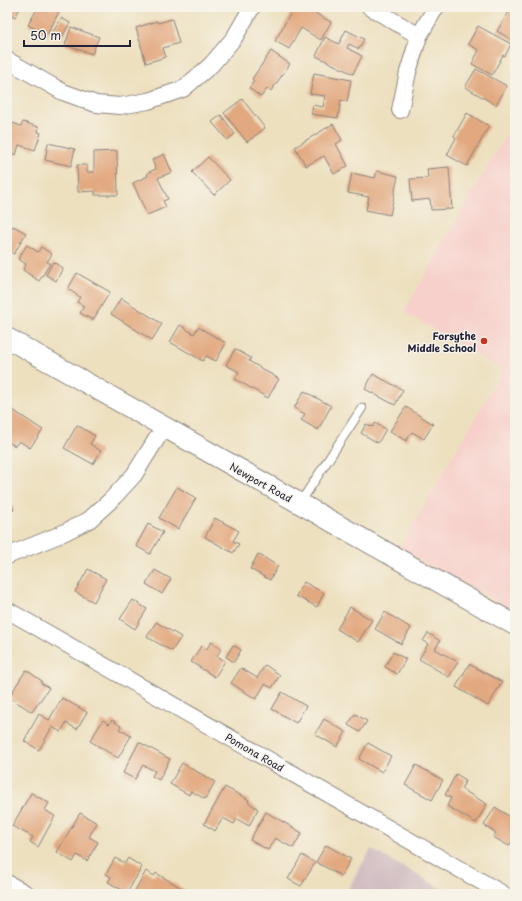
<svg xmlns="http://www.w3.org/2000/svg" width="522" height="901" viewBox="0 0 522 901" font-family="'Playpen Sans',sans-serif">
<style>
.built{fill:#f7d0cb}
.industrial{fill:#d2bec2}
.building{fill:#e2a980}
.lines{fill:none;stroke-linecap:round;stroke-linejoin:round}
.service-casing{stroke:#88817d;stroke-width:10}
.minor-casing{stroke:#88817d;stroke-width:18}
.tertiary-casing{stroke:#88817d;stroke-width:22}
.service{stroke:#fff;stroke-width:8}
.minor{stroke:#fff;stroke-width:16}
.tertiary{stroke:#fff;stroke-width:20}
.poi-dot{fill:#c8321e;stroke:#f7f3e8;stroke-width:1.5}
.labels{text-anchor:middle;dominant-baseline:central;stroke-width:3;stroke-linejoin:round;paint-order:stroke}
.poi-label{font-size:10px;font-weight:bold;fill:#22223b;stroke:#f7f3e8;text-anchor:end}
.street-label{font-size:10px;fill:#22223b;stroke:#f7f3e8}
</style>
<rect width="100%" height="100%" fill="#f7f3e8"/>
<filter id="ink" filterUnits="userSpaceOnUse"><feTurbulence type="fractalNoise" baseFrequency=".025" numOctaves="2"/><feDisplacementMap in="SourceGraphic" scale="8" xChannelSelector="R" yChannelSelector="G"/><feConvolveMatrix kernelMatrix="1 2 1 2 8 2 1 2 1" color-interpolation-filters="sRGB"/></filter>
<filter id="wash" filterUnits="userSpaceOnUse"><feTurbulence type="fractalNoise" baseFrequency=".012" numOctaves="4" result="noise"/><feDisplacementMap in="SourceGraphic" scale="16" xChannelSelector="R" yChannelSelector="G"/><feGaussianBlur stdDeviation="0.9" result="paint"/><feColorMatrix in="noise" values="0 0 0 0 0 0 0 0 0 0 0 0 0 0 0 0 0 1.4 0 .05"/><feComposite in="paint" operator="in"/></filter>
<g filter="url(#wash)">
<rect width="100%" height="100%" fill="#ede0bf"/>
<polygon class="built" points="515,119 515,611 399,549 503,370 404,312"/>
<polygon class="industrial" points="371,849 451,894 345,894"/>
<g id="blocks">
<g class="building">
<polygon points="7,7 21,7 15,17 7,12"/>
<polygon points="38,7 61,8 47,35 28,25"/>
<polygon points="294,7 304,7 331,22 321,40 301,28 289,49 275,41"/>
<polygon points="512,7 515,7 515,42 497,31"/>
<polygon points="61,18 70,23 61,39 52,34"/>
<polygon points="172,19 179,43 163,48 166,57 146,63 136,28 157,21 158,23"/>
<polygon points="478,26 511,44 505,56 503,55 492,75 472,64 479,50 468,44"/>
<polygon points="71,27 99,37 92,54 65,45"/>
<polygon points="346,30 364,39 359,49 349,44 347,48 362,56 353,74 316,56 325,37 339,44"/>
<polygon points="271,51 290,64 271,91 267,89 261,97 249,88 254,81 252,79"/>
<polygon points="476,69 507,86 496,105 465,87"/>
<polygon points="314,73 351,80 347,102 341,100 338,118 311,114 313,105 323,107 325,96 310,94"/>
<polygon points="242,99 265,128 247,142 224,113"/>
<polygon points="467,113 489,126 467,166 447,155 456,138 454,136"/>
<polygon points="221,115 235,134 227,140 212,122"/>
<polygon points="23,122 39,127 38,132 41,133 35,150 19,145 16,155 7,152 7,141 13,123 21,126"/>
<polygon points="333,124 342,140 336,144 348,166 334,174 324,156 306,166 295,147"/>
<polygon points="48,143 75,149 71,166 45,160"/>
<polygon points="117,151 118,195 95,195 95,191 78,192 77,165 87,165 87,172 94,172 94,152"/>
<polygon points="164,154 172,172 158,178 168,199 163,201 166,207 147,215 133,183 148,176 147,173 156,169 152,160"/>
<polygon points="208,157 230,180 214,195 192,172"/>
<polygon points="449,167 452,209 431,210 430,199 412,201 410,179 428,178 427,169"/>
<polygon points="377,171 398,176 390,215 366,210 369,197 348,193 352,173 375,178"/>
<polygon points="13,226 26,233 14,254 7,250 7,237"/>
<polygon points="27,245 38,252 41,247 52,254 47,262 50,264 39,281 23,270 26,264 18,259"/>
<polygon points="53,262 63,268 56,281 46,275"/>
<polygon points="77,273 110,292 93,320 80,313 84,306 77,302 80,297 68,289"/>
<polygon points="121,298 162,324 152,340 111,314"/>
<polygon points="180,325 194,334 198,327 226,343 216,361 206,356 203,361 170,342"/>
<polygon points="235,349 251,358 249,361 279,379 268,398 235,379 239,372 226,365"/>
<polygon points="373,374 403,390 395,405 365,389"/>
<polygon points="304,391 331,406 318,430 301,420 305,414 294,408"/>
<polygon points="406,407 433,424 424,439 412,432 406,441 390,431"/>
<polygon points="11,409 43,430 30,448 19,441 15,446 7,441 7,416"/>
<polygon points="375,423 386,429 378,443 361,433 366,424 373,427"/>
<polygon points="77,425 95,436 90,444 101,451 93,464 64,448"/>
<polygon points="177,487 196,498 178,529 159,518"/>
<polygon points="7,494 14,510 7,513"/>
<polygon points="215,518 239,531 233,541 239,544 233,553 205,537"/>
<polygon points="148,524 163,532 150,554 136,546"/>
<polygon points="258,554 278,566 270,580 250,569"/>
<polygon points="88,569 106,579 94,602 75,592"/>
<polygon points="155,570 171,579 162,594 146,584"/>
<polygon points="304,582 324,593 317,607 296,596"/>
<polygon points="133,600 147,609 135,629 120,619"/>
<polygon points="350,607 372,620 358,642 337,629"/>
<polygon points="385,612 411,628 401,644 375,629"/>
<polygon points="156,622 181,637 172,651 147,637"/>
<polygon points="428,633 440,641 435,649 458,662 449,677 419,659 428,644 423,641"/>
<polygon points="211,642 221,649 217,656 225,661 215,677 191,662 201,646 206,650"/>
<polygon points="233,645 241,650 234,662 226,657"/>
<polygon points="393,652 406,659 397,674 385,667"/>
<polygon points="469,664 502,682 488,706 456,687"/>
<polygon points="265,665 280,675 272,688 265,684 256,699 231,683 241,668 257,678"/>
<polygon points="26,670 42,681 41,683 49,688 32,712 9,697"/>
<polygon points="282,692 306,706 296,723 272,709"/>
<polygon points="62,698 87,712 77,729 66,723 61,732 52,727 39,750 24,741 39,714 49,720"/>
<polygon points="355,714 367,721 360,732 348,725"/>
<polygon points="324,719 346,732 337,747 315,734"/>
<polygon points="103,720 109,724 112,720 121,726 119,729 131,736 118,758 90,741"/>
<polygon points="139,742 170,759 159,780 152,776 155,771 143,765 135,779 123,773"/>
<polygon points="368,743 391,756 382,772 359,759"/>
<polygon points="182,763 215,782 205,799 191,791 189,795 170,784"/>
<polygon points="416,765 443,780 432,800 405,785"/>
<polygon points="456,774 466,780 461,789 487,804 476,823 447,806 451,798 445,795"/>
<polygon points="225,787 249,800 248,802 258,809 249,826 237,819 234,824 223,818 215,831 204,824"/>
<polygon points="31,793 49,803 45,810 55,816 38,847 30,842 33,837 12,826"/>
<polygon points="495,807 515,820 515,836 509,846 493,837 496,833 484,825"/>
<polygon points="266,812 302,833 293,848 275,838 268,850 250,840"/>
<polygon points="80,813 97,823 89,837 98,842 87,861 77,855 73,862 57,852"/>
<polygon points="326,845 351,859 341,876 316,862"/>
<polygon points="302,855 315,863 301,886 288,879"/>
<polygon points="115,858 125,863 128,858 142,867 127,893 108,882 111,877 106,874"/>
<polygon points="146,871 154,876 156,873 185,890 183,894 133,894"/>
</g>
</g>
</g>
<g filter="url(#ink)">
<use href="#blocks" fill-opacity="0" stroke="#88817d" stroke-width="1"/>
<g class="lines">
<g class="service-casing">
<polyline id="service" points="300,503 362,408"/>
</g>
<g class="minor-casing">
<g id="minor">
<polyline points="370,7 419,36"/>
<polyline points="7,60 63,92 96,104 120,106 148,101 183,89 211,65 234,38 252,7"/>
<polyline points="400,110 408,72 419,36 436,7"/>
<polyline points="7,556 59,535 89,520 111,500 134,475 164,427"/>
<polyline points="7,610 503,894"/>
<polyline points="7,883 27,894"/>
</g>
</g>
<g class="tertiary-casing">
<polyline id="tertiary" points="7,338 515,625"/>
</g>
<use href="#service" class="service"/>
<use href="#minor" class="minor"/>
<use href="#tertiary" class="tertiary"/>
</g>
</g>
<circle class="poi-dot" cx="484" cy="341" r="4"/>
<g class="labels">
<g class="poi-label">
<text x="476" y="335">Forsythe<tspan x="476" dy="12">Middle School</tspan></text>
</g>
<g class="street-label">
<text transform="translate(261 482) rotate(29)">Newport Road</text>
<text transform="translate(255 752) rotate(30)">Pomona Road</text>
</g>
</g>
<rect width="522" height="901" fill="none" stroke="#f7f3e8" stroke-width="24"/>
<path d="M24 40v6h106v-6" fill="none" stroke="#22223b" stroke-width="2"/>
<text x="30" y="40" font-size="12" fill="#22223b" stroke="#f7f3e8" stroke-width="3" paint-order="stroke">50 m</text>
</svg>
